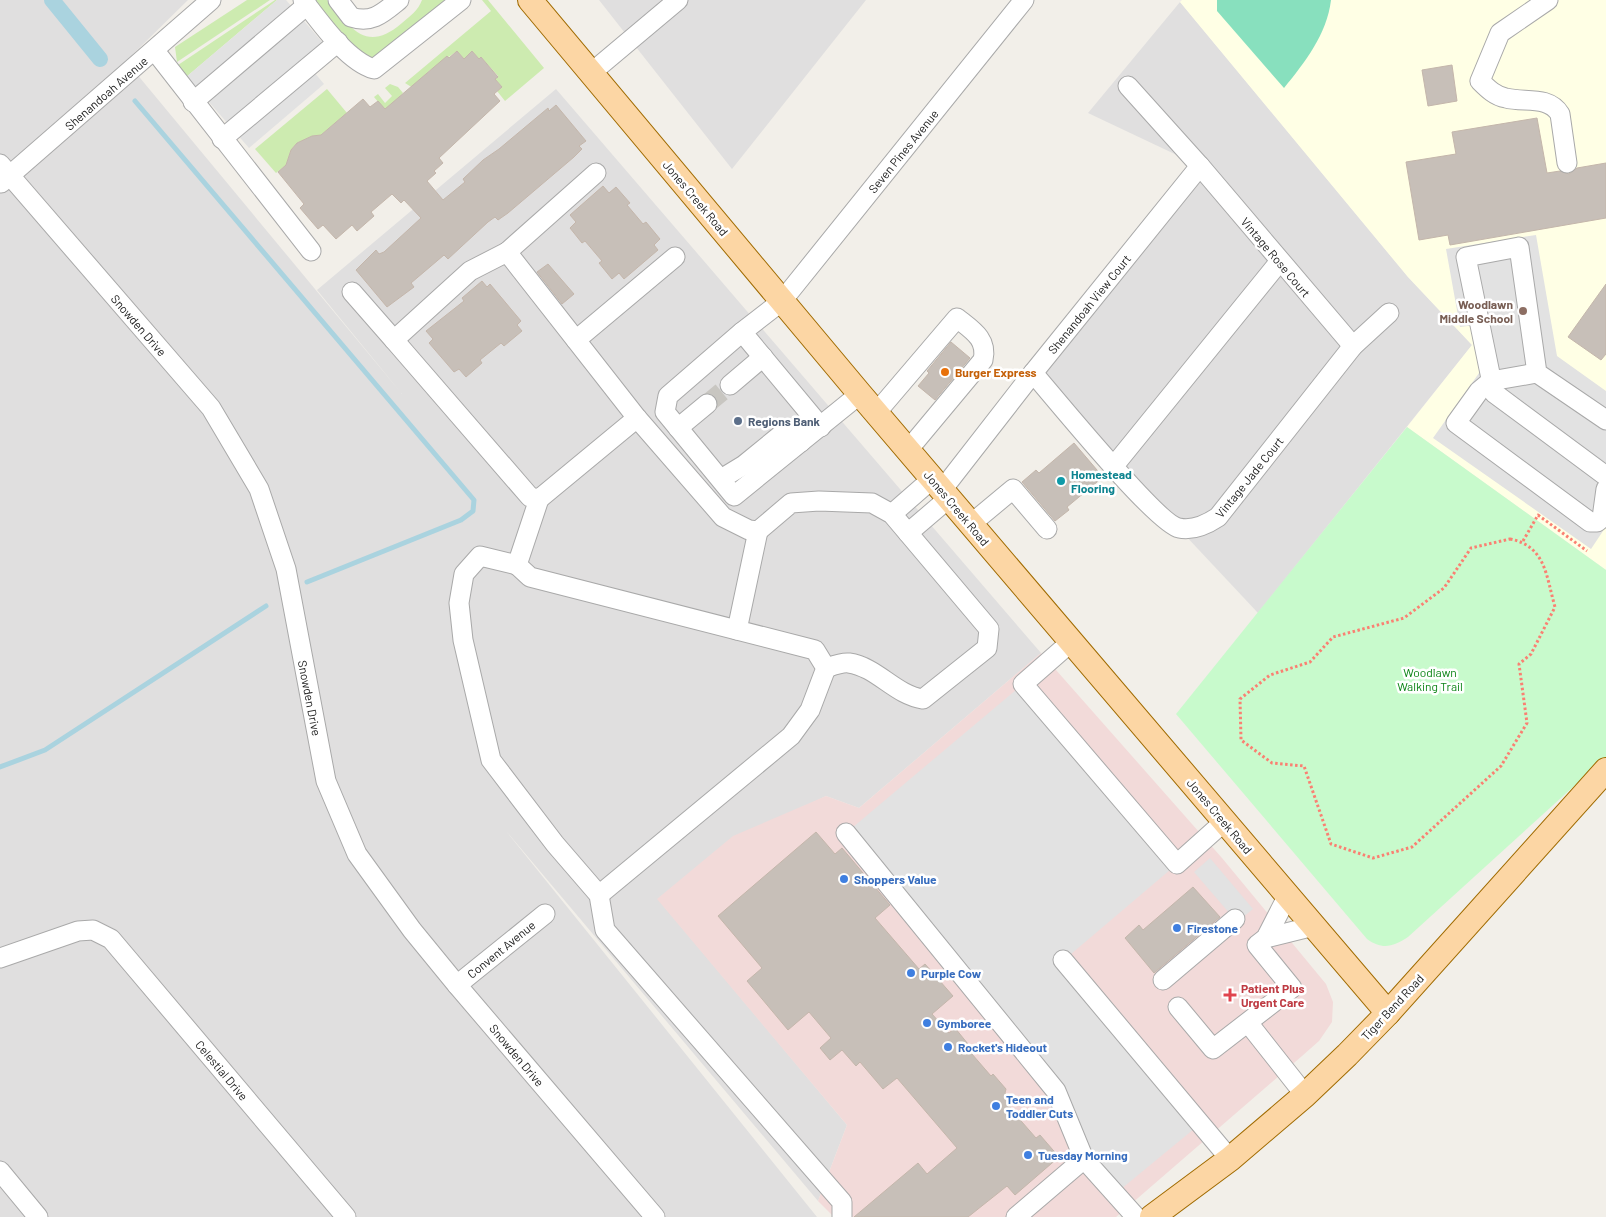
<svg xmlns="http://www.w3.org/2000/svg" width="1606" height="1217" viewBox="0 0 1606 1217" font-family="Barlow,sans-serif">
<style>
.residential{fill:#e0dfdf}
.commercial{fill:#f2dad9}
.education{fill:#ffffe5}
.grass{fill:#cdebb0}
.park{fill:#c8facc}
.pitch{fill:#88e0be}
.parking{fill:#e2e2e2}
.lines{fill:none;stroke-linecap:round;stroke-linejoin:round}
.stream{stroke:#aad3df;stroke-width:5}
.canal{stroke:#aad3df;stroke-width:16}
.building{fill:#c7bfb8;stroke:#c4b6ab}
.minor-tunnel{stroke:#c8c6c1;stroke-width:19;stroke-dasharray:19 9;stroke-linecap:butt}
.minor-casing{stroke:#a9a9a9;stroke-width:21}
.major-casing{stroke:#a06b00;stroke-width:26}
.path{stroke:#fa8072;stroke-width:3;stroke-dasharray:2.5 2.5;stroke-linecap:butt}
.minor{stroke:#fff;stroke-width:19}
.major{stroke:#fcd6a4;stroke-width:24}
.education-dot{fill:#8d6e63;stroke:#fff;stroke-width:2}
.food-dot{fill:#e8710a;stroke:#fff;stroke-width:2}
.service-dot{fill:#5c6f8a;stroke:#fff;stroke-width:2}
.culture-dot{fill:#0f9aa8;stroke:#fff;stroke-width:2}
.shop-dot{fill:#3f7fe0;stroke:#fff;stroke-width:2}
.health-dot{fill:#e0444e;stroke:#fff;stroke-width:2}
.labels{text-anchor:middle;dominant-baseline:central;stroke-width:5;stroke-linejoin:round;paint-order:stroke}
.street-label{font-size:12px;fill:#222;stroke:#fff}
.education-label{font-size:12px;font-weight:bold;fill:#785e54;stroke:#fff;text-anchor:end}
.food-label{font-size:12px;font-weight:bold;fill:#c56008;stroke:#fff;text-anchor:start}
.service-label{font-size:12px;font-weight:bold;fill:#4e5e75;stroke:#fff;text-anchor:start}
.culture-label{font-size:12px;font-weight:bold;fill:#0d838f;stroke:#fff;text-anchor:start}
.park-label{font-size:12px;fill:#0c8416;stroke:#fff}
.shop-label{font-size:12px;font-weight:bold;fill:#366cbe;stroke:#fff;text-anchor:start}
.health-label{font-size:12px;font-weight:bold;fill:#be3a42;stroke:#fff;text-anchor:start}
</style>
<rect width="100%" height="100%" fill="#f2efe9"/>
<g class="residential">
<polygon points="0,0 188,0 126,61 402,394 317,290 556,89 1041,653 859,808 826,796 798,810 658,899 847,1125 818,1201 506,831 817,1217 0,1217"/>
<polygon points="599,0 866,0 732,169"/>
<polygon points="1180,2 1408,277 1472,345 1258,613 1033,373 1200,166 1088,113"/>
</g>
<polygon class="commercial" points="1041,653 1222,858 1326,984 1333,1002 1332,1022 1319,1041 1302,1056 1116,1217 834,1217 818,1201 847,1125 657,899 733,836 826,796 859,808"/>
<polygon class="education" points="1182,0 1606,0 1606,570 1407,427 1472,345 1408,277 1180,2"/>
<g class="grass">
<polygon points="247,0 270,0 177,62 175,47"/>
<polygon points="275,0 277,0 185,78 178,65"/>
<path d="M314,0H327C351,28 366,54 402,23C410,16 418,11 422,0H448L372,59L358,53Z"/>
<polygon points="482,0 488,0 544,68 505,101 497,91 502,87 495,79 498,76 481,57 479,59 472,51 464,59 457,51 429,71 413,88 405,83 491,11"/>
<polygon points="390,84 398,87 403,93 400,96 401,98 392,118 374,97 378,94 385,103 392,96 385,88"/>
<polygon points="327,89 347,113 321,135 312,136 297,143 291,150 286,165 276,173 255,149"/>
</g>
<path class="park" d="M1407,427L1606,570V757L1408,937C1393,947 1382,950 1367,939L1176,714Z"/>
<path class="pitch" d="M1217,0H1331C1327,34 1305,62 1284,88L1217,11Z"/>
<g class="parking">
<polygon points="277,0 286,0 329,50 309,66 324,84 249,148 202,94 185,78"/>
<polygon points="1536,235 1557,356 1606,391 1606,489 1591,523 1603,531 1591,549 1433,438 1484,366 1475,325 1460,327 1446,249"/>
<polygon points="1023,684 1177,864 1064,960 1200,1124 1115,1194 1084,1159 1056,1091 846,833"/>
<polygon points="1210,858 1253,909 1237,922 1194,872"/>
</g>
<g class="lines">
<g class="stream">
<polyline points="135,101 474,500 473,511 461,520 307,582"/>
<polyline points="0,767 45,750 266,606"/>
</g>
<polyline class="canal" points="52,0 100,59"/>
</g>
<g class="building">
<polygon points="457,51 464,59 472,51 479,59 481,57 498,77 495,79 502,87 494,94 500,101 439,158 443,163 434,171 436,173 427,181 443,200 465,182 463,179 483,160 499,149 548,108 549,111 556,105 586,141 579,146 582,149 574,157 508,213 498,220 495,217 488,222 448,259 444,255 411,283 414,287 387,307 356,270 376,250 379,254 384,252 421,218 404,200 401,203 392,194 371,212 374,216 357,231 352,225 336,239 323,225 318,229 300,208 304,204 278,172 286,165 291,150 297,143 312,136 321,135 363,99 370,107 378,101 385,109 447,56 449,58"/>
<polygon points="1452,65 1457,101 1428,106 1422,70"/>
<polygon points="1537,118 1547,173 1560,171 1569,174 1577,168 1606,163 1606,218 1450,245 1448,235 1419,240 1406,162 1456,154 1452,132"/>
<polygon points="603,186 609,193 616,187 630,203 627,205 643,224 646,222 660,239 654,245 658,250 624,279 619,273 612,279 599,263 602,261 585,241 582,243 570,228 576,222 570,215"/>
<polygon points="548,264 574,294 562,304 537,272"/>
<polygon points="482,281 487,287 490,284 521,321 517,325 522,331 504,346 501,343 480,360 482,363 466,377 459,369 454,372 429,343 433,339 426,331 464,301 462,298"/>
<polygon points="1606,284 1606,354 1601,360 1568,337"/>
<polygon points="951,342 970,358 935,400 918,386 929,373 927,371"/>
<polygon points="1074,443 1103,477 1067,507 1069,510 1055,521 1022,482 1036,470 1039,473"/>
<polygon points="816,832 835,854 842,848 890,905 875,918 919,969 925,964 953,996 932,1014 949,1033 955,1028 968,1044 965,1046 991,1076 993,1074 1006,1089 1005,1093 1013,1102 1009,1105 1015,1114 1036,1138 1040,1135 1059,1157 1015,1195 1007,1186 968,1217 854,1217 918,1163 927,1174 957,1148 897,1078 883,1089 860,1062 856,1066 842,1050 830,1060 820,1048 831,1038 809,1012 788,1030 747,981 762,968 718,916"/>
<polygon points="1193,887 1220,917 1154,973 1125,938 1139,925 1143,930"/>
</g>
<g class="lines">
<polyline class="minor-tunnel" points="707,404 730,385"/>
<g class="minor-casing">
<g id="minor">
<path d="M303,0C320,22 347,61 374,69L461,0"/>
<path d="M338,0L351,17C372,24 383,13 399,0"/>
<path d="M1548,0L1500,33L1480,81C1488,89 1495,96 1506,98C1524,103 1548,95 1560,114L1567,163"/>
<polyline points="155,51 311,251"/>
<polyline points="591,73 678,0"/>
<polyline points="1128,86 1200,166 1353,346"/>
<polyline points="193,102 307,5"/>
<polyline points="222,139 338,42"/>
<polyline points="0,164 211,408 259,489 286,569 326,781 357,854 412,930 457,985 655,1217"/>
<polyline points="1,183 211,0"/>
<polyline points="507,252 596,173"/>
<path d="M352,292L394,340L470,271L507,252L637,418L723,517L749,530L758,531L791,503L819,501L872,503L892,514L989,629L987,648L923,699C895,695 877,667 849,663C842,662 832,666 826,668"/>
<polyline points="742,332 821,427"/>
<polyline points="394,340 530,497 539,499 637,418"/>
<polyline points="576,340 675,257"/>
<path d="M1033,373C1054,397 1157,524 1179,528C1193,531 1206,525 1218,517L1353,346L1389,313"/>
<polyline points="1537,373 1491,381 1479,391 1456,423 1590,522 1597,522 1602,518 1606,489"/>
<polyline points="730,385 763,357"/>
<polyline points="860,394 734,496 665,412 668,396 742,332 782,301 1024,0"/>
<path d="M876,413L957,318C972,330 988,339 983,360L908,450"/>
<polyline points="1606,420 1537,373 1519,247 1466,257 1494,393 1606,476"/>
<polyline points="678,428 707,404"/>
<polyline points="1113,467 1280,261"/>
<polyline points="721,479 744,465 782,434 797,436 801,442"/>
<polyline points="942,490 1033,373 1200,166"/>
<polyline points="539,499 517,565 480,556 464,574 459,603 463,640 491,760 555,844 599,895 605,930 842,1202 842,1217"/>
<polyline points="892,514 932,479"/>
<polyline points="971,524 1013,489 1047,529"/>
<polyline points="908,533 949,498"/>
<polyline points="517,565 530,577 815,650 826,668 810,710 791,736 599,895"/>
<polyline points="737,630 758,531"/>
<polyline points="1071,642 1023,684 1177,864 1225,821"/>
<polyline points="846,833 1056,1091 1084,1159"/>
<polyline points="1266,938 1314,926"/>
<polyline points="0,958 78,931 93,930 111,939 346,1217"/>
<polyline points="1063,960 1230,1159"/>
<polyline points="1163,980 1235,919"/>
<polyline points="457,985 545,914"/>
<polyline points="1178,1007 1213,1049 1292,988 1257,945 1266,938 1288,895"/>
<polyline points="1249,1024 1305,1095"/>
<polyline points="0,1171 38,1217"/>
<polyline points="1016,1217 1084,1159 1136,1217"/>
</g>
</g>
<g class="major-casing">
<g id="major">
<polyline points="530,0 860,394 1388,1013"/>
<polyline points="1152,1217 1230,1159 1305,1095 1347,1055 1388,1013 1606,770"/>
</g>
</g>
<g class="path">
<path d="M1510,539C1546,546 1546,576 1555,607L1531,654L1519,664L1527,723L1501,766L1412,847L1373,858L1331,844L1304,766L1272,763L1241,740L1240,699L1270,675L1310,662L1333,637L1404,618L1444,588L1471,548Z"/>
<polyline points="1523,541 1538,515 1587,551"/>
</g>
<use href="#minor" class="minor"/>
<use href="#major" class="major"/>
</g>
<circle class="education-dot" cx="1523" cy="311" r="5"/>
<circle class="food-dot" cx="945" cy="372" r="5"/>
<circle class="service-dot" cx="738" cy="421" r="5"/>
<circle class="culture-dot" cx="1061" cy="481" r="5"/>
<g class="shop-dot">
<circle cx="844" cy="879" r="5"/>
<circle cx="1177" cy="928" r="5"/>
<circle cx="911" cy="973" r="5"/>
<circle cx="927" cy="1023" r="5"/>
<circle cx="948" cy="1047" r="5"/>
<circle cx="996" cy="1106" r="5"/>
<circle cx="1028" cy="1155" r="5"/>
</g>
<path class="health-dot" d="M1227.5 987.5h5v5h5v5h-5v5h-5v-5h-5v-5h5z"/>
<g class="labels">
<g class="street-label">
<text transform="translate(106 93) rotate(-41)">Shenandoah Avenue</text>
<text transform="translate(903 151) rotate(-51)">Seven Pines Avenue</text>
<text transform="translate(696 198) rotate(50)">Jones Creek Road</text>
<text transform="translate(1276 257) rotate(50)">Vintage Rose Court</text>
<text transform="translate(1089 304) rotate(-51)">Shenandoah View Court</text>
<text transform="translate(139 325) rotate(49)">Snowden Drive</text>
<text transform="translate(1249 477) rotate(-51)">Vintage Jade Court</text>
<text transform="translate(957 508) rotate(50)">Jones Creek Road</text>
<text transform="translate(310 698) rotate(79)">Snowden Drive</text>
<text transform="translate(1220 816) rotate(50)">Jones Creek Road</text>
<text transform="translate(501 949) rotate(-39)">Convent Avenue</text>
<text transform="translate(1392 1007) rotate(-47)">Tiger Bend Road</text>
<text transform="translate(517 1055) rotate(50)">Snowden Drive</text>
<text transform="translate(222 1070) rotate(50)">Celestial Drive</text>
</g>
<g class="education-label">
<text x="1513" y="304">Woodlawn<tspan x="1513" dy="14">Middle School</tspan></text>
</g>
<g class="food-label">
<text x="955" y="372">Burger Express</text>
</g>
<g class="service-label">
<text x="748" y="421">Regions Bank</text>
</g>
<g class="culture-label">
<text x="1071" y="474">Homestead<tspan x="1071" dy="14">Flooring</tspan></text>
</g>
<g class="park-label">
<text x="1430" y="672">Woodlawn<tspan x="1430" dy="14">Walking Trail</tspan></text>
</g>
<g class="shop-label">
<text x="854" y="879">Shoppers Value</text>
<text x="1187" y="928">Firestone</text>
<text x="921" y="973">Purple Cow</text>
<text x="937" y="1023">Gymboree</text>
<text x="958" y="1047">Rocket's Hideout</text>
<text x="1006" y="1099">Teen and<tspan x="1006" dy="14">Toddler Cuts</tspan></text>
<text x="1038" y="1155">Tuesday Morning</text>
</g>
<g class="health-label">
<text x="1241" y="988">Patient Plus<tspan x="1241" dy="14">Urgent Care</tspan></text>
</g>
</g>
</svg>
